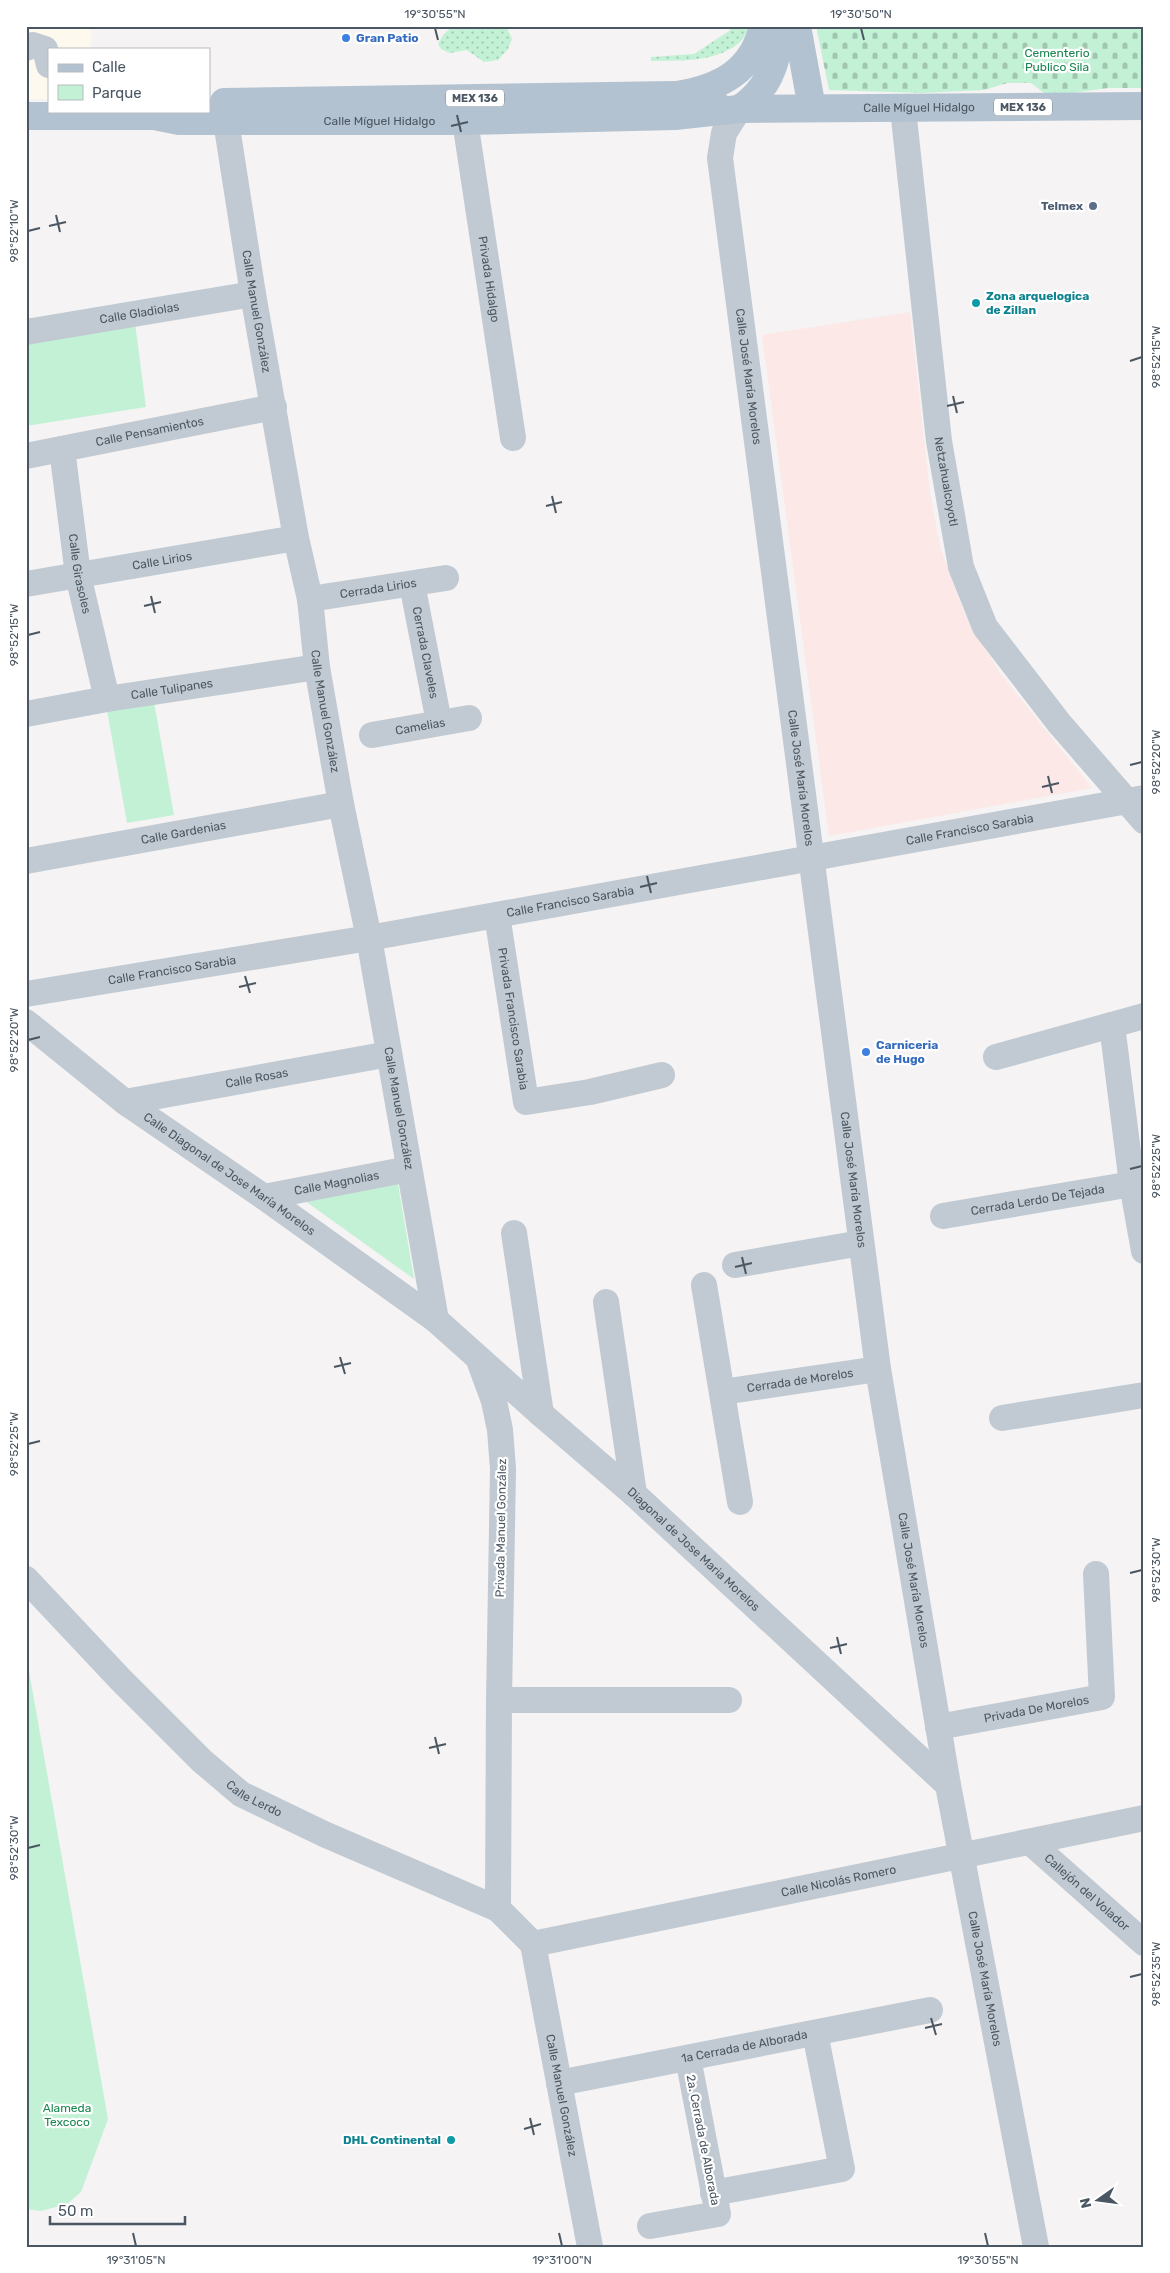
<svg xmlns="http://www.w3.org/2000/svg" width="1170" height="2273" viewBox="0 0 1170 2273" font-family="Rubik,sans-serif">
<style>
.commercial{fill:#fdf9ef}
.medical{fill:#fce8e6}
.grass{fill:url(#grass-dots)}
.cemetery{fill:url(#cemetery-stones)}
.park{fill:#c3f1d5}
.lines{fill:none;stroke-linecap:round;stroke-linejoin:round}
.minor{stroke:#c1cad2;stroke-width:26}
.major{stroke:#b3c2d1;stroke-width:28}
.ticks{fill:none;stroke:#4a5661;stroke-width:2}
.shop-dot{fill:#3f7fe0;stroke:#fff;stroke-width:2}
.service-dot{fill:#5c6f8a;stroke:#fff;stroke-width:2}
.culture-dot{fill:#0f9aa8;stroke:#fff;stroke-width:2}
.labels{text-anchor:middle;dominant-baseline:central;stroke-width:4.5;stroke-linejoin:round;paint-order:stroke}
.shield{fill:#fff;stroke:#808990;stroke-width:1}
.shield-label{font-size:11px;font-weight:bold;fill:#4a5661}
.shop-label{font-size:12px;font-weight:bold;fill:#366cbe;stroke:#fff;text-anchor:start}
.park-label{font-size:12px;fill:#17864f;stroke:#fff}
.street-label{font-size:12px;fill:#4a5661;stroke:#fff}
.service-label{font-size:12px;font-weight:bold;fill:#4e5e75;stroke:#fff;text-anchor:end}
.culture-label{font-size:12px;font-weight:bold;fill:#0d838f;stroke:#fff;text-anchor:start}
.neatline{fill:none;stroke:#4a5661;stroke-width:2}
.ticks-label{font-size:12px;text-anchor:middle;fill:#4a5661}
</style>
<defs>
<pattern id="grass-dots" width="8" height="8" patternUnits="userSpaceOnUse" patternTransform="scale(1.25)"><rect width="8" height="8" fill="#c3f1d5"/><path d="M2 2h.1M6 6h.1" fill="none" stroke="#a0c6b0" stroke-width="1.8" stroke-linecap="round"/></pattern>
<pattern id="cemetery-stones" width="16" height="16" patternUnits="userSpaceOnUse" patternTransform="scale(1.25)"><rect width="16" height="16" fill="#c3f1d5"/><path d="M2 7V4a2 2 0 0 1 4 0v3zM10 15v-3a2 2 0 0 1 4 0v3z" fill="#a0c6b0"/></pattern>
</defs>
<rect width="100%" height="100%" fill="#f5f3f3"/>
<polygon class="commercial" points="26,26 91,27 91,49 49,49 49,99 26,99"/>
<polygon class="medical" points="910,312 930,493 940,547 965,615 1000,673 1092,788 829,836 762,335"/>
<g class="grass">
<polygon points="453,26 506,26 512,39 508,49 498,60 484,62 467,50 450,53 441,49 438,44 443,35"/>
<path d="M732,26H750C747,32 744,39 739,43C714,63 682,60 651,61V57L694,54L729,31Z"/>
</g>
<polygon class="cemetery" points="816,26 1144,26 1144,88 1109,88 1048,96 1031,83 1007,83 984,90 921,93 829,90"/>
<g class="park">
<polygon points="135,323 146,407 26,426 26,342"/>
<polygon points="154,702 174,815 127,823 107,710"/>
<polygon points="397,1178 414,1279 301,1198"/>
<polygon points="26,1654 108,2119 81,2192 67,2204 41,2211 26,2209"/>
</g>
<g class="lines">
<g class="minor">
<polyline points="26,48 33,45 45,49 49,65"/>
<path id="s1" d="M223,102L253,294L296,538L310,599L317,667L341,804L369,938L436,1320"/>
<path id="s2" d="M739,109L724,133L720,158L878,1369L948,1785L1036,2247"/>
<path id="s3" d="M903,109L939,441L961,567L985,627L1059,723L1144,821"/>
<path id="s4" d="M465,121L513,438"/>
<path id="s5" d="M26,332L253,294"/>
<path id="s6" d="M62,449L78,575L107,699"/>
<path id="s7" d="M26,456L274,407"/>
<path id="s8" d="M26,584L296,538"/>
<path id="s9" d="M412,584L439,722"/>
<path id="s10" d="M310,599L446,578"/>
<path id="s11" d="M26,714L107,699L317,667"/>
<path id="s12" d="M372,735L469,718"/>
<path id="s13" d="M26,861L341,804"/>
<path id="s14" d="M497,915L526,1102L590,1092L662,1075"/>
<path id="s15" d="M26,994L369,938L1144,798"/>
<path id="s16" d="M26,1022L125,1102L264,1197L436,1320L541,1414L634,1494L948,1785"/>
<polyline points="1112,1025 1132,1184 1144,1251"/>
<polyline points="996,1057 1144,1016"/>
<path id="s17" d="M125,1102L389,1054"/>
<path id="s18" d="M264,1197L409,1169"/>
<path id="s19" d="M943,1216L1132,1184"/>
<polyline points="514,1233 541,1414"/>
<polyline points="735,1265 861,1243"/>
<polyline points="704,1285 740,1502"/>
<polyline points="606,1302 634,1494"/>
<polyline points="480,1363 494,1401 500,1430 503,1469 499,1700 498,1909"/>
<path id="s20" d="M722,1392L878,1369"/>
<polyline points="1002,1418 1144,1395"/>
<path id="s21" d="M26,1579L121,1680L202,1761L241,1794L324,1834L498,1909L533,1944"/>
<polyline points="499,1700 729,1700"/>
<path id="s22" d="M938,1727L1102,1697L1096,1574"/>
<path id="s23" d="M1030,1842L1144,1943"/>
<path id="s24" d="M533,1944L1144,1818"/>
<path id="s25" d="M533,1944L590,2247"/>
<path id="s26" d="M559,2083L930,2010"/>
<polyline points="713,2193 842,2169 815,2033"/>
<polyline points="650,2226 718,2214 688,2058"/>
</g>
<g class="major">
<polyline points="797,26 812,108"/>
<path d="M677,95C720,88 753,71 763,26"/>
<polyline points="224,102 674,95 719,107"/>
<path d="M739,109C767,91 777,65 780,33"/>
<path id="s27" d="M26,116H154L179,121H465L675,116L739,109L1144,106"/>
</g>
</g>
<path class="ticks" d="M435,28L438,40M861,28L864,40M457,115L461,132M451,126L468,122M56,215L60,232M49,226L66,222M28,231L40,228M1130,361L1142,357M953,396L957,413M947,406L964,402M552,496L556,513M546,506L562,502M151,596L155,613M144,606L161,602M28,635L40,632M1130,765L1142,762M1048,776L1052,793M1042,787L1059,783M647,876L651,893M640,887L657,883M245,976L250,993M239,987L256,983M28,1040L40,1037M1130,1169L1142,1166M742,1257L746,1274M735,1267L752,1263M340,1357L345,1374M334,1367L351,1363M28,1444L40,1441M1130,1573L1142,1570M837,1637L841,1654M830,1648L847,1644M435,1737L439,1754M429,1748L446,1744M28,1848L40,1845M1130,1977L1142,1974M931,2018L936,2035M925,2028L942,2024M530,2118L534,2135M524,2129L541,2124M133,2233L136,2246M559,2233L562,2246M985,2233L988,2246"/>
<g class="shop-dot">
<circle cx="346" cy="38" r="5"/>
<circle cx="866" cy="1052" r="5"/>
</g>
<circle class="service-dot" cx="1093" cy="206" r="5"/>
<g class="culture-dot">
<circle cx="976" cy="303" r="5"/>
<circle cx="451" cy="2140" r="5"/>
</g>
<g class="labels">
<g class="shield">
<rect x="446" y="89.5" width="58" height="17" rx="4"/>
<rect x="994" y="98.5" width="58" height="17" rx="4"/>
</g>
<g class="shield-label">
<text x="475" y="98">MEX 136</text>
<text x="1023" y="107">MEX 136</text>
</g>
<g class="shop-label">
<text x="356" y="38">Gran Patio</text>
<text x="876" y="1045">Carniceria<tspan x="876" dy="14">de Hugo</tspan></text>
</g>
<g class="park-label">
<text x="1057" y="53">Cementerio<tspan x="1057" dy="14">Publico Sila</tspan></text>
<text x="67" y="2108">Alameda<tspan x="67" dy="14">Texcoco</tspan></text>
</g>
<g class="street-label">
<text stroke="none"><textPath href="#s27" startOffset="894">Calle Míguel Hidalgo</textPath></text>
<text stroke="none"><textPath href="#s27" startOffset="354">Calle Míguel Hidalgo</textPath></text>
<text stroke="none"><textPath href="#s4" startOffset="160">Privada Hidalgo</textPath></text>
<text stroke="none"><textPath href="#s1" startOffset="212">Calle Manuel González</textPath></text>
<text stroke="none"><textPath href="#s5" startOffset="115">Calle Gladiolas</textPath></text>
<text stroke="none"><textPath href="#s2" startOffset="274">Calle José María Morelos</textPath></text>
<text stroke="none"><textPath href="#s7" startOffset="126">Calle Pensamientos</textPath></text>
<text stroke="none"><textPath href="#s3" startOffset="375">Netzahualcoyotl</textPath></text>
<text stroke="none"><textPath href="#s8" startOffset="138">Calle Lirios</textPath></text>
<text stroke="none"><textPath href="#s6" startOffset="126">Calle Girasoles</textPath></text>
<text stroke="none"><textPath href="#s10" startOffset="69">Cerrada Lirios</textPath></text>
<text stroke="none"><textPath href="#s9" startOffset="70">Cerrada Claveles</textPath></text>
<text stroke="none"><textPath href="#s11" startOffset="148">Calle Tulipanes</textPath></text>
<text stroke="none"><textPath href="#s1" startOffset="618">Calle Manuel González</textPath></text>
<text stroke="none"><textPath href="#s12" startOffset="49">Camelias</textPath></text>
<text stroke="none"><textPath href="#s2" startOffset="679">Calle José María Morelos</textPath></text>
<text stroke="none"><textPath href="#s15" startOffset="958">Calle Francisco Sarabia</textPath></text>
<text stroke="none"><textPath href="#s13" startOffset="160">Calle Gardenias</textPath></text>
<text stroke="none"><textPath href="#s15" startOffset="552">Calle Francisco Sarabia</textPath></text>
<text stroke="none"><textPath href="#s15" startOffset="148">Calle Francisco Sarabia</textPath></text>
<text stroke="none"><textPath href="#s14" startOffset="105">Privada Francisco Sarabia</textPath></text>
<text stroke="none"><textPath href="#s17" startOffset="134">Calle Rosas</textPath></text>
<text stroke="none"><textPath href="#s1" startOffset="1022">Calle Manuel González</textPath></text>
<text stroke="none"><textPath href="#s16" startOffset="254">Calle Diagonal de Jose María Morelos</textPath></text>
<text stroke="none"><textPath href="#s2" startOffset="1084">Calle José María Morelos</textPath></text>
<text stroke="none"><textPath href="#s18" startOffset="74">Calle Magnolias</textPath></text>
<text stroke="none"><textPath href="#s19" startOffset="96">Cerrada Lerdo De Tejada</textPath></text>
<text stroke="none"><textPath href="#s20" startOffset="79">Cerrada de Morelos</textPath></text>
<text transform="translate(501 1528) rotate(-89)">Privada Manuel González</text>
<text stroke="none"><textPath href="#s16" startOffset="852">Diagonal de Jose Maria Morelos</textPath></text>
<text stroke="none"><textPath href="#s2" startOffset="1489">Calle José María Morelos</textPath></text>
<text stroke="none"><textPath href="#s22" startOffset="100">Privada De Morelos</textPath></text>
<text stroke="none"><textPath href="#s21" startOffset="318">Calle Lerdo</textPath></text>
<text stroke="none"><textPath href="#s24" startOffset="312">Calle Nicolás Romero</textPath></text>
<text stroke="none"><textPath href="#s23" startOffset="76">Callejón del Volador</textPath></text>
<text stroke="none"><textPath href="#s2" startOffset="1894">Calle José María Morelos</textPath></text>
<text stroke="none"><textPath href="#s26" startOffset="189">1a Cerrada de Alborada</textPath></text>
<text stroke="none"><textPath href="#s25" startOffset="154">Calle Manuel González</textPath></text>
<text transform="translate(703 2140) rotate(79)">2a. Cerrada de Alborada</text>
</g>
<g class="service-label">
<text x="1083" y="206">Telmex</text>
</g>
<g class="culture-label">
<text x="986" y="296">Zona arquelogica<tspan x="986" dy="14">de Zillan</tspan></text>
<text x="441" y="2140" text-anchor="end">DHL Continental</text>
</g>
</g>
<rect width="1170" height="2273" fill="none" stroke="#ffffff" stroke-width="55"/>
<rect x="48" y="48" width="162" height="65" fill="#ffffff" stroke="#b7bbc0"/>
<rect x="58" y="64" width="25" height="8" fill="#b3c2d1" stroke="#b7bbc0"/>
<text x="92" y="72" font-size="15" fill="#4a5661">Calle</text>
<rect x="58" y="85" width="25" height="15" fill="#c3f1d5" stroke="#b7bbc0"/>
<text x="92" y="98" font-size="15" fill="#4a5661">Parque</text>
<g transform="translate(1098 2200) rotate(256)" stroke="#ffffff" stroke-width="4" paint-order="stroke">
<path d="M0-4L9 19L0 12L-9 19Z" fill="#4a5661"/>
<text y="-8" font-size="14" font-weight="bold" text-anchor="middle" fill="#4a5661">N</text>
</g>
<path d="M50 2216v8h135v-8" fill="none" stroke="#4a5661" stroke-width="2.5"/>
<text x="58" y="2216" font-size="15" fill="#4a5661" stroke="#ffffff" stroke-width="4" paint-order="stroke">50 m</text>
<rect x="28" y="28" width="1114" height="2218" class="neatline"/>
<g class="ticks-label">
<text x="435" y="18">19°30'55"N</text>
<text x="861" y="18">19°30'50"N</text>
<text transform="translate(14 231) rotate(-90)" y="4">98°52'10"W</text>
<text transform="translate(1156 357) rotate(-90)" y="4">98°52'15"W</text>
<text transform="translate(14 635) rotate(-90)" y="4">98°52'15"W</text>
<text transform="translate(1156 762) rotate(-90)" y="4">98°52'20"W</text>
<text transform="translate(14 1040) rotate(-90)" y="4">98°52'20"W</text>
<text transform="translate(1156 1166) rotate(-90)" y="4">98°52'25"W</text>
<text transform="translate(14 1444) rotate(-90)" y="4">98°52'25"W</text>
<text transform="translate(1156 1570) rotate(-90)" y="4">98°52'30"W</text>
<text transform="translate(14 1848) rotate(-90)" y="4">98°52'30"W</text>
<text transform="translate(1156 1974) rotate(-90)" y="4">98°52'35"W</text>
<text x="136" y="2264">19°31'05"N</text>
<text x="562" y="2264">19°31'00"N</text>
<text x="988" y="2264">19°30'55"N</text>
</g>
</svg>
